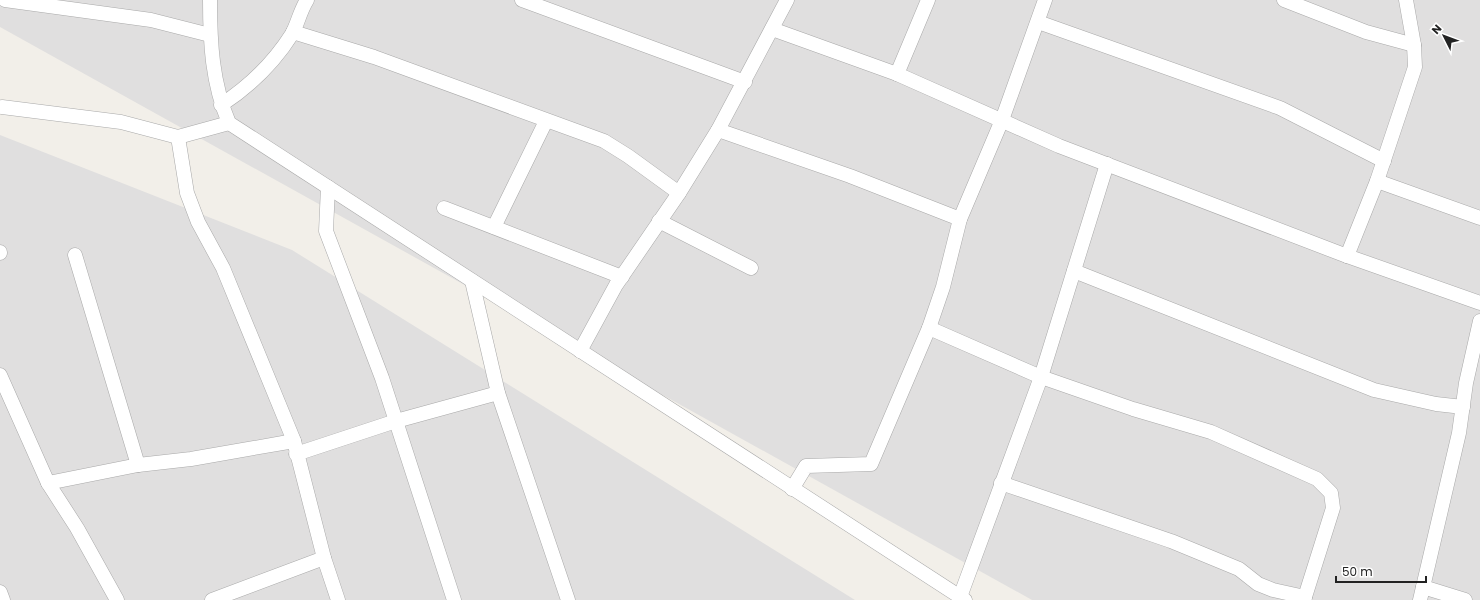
<svg xmlns="http://www.w3.org/2000/svg" width="1480" height="600" viewBox="0 0 1480 600" font-family="Poppins,sans-serif">
<style>
.residential{fill:#e0dfdf}
.lines{fill:none;stroke-linecap:round;stroke-linejoin:round}
.minor-casing{stroke:#a9a9a9;stroke-width:15}
.minor{stroke:#fff;stroke-width:14}
</style>
<rect width="100%" height="100%" fill="#f2efe9"/>
<g class="residential">
<polygon points="0,0 1480,0 1480,600 1032,600 0,27"/>
<polygon points="0,135 292,250 855,600 0,600"/>
</g>
<g class="lines">
<g class="minor-casing">
<g id="minor">
<polyline points="5,0 151,20 210,35"/>
<path d="M210,0C210,43 212,83 229,123L965,600"/>
<polyline points="522,0 745,82"/>
<polyline points="1284,0 1366,32 1414,45"/>
<polyline points="1038,22 1280,108 1384,161"/>
<polyline points="772,29 897,74 1059,146 1347,256 1480,303"/>
<polyline points="293,32 374,57 604,141 628,156 679,193"/>
<polyline points="897,74 928,0"/>
<path d="M221,105C250,86 273,64 292,34C298,23 300,11 307,0"/>
<polyline points="2,107 121,122 178,137"/>
<polyline points="229,123 178,137 187,193 198,222 223,268 294,441 324,558 338,600"/>
<polyline points="718,130 850,176 960,219"/>
<polyline points="1377,181 1480,218"/>
<polyline points="328,187 326,231 382,378 454,600"/>
<polyline points="444,208 622,277"/>
<polyline points="659,221 751,268"/>
<polyline points="494,227 546,121"/>
<polyline points="0,253 0,252"/>
<polyline points="75,255 138,465"/>
<polyline points="1347,256 1377,181 1415,67 1414,45 1406,0"/>
<polyline points="1074,271 1374,390 1436,404 1463,407"/>
<polyline points="472,281 498,393 568,600"/>
<polyline points="929,328 1041,377 1133,409 1211,432 1317,479 1331,493 1333,508 1304,600"/>
<polyline points="580,351 616,285 679,193 718,130 787,0"/>
<polyline points="0,375 48,483 77,528 117,600"/>
<polyline points="296,454 396,421 498,393"/>
<polyline points="48,483 138,465 191,459 294,441"/>
<polyline points="1001,483 1171,541 1239,569 1258,584 1273,590 1305,597"/>
<polyline points="792,489 806,466 871,464 929,328 943,287 960,219 1002,120 1045,0"/>
<polyline points="1423,587 1465,600"/>
<polyline points="0,592 3,600"/>
<polyline points="960,597 1041,377 1107,164"/>
<polyline points="212,600 324,558"/>
<polyline points="1420,600 1459,433 1466,383 1480,321"/>
</g>
</g>
<use href="#minor" class="minor"/>
</g>
<g transform="translate(1444 36) rotate(312)" stroke="#ffffff" stroke-width="3" paint-order="stroke">
<path d="M0-3L7 15L0 10L-7 15Z" fill="#222222"/>
<text y="-6" font-size="11" font-weight="bold" text-anchor="middle" fill="#222222">N</text>
</g>
<path d="M1336 576v6h90v-6" fill="none" stroke="#222222" stroke-width="2"/>
<text x="1342" y="576" font-size="12" fill="#222222" stroke="#ffffff" stroke-width="3" paint-order="stroke">50 m</text>
</svg>
